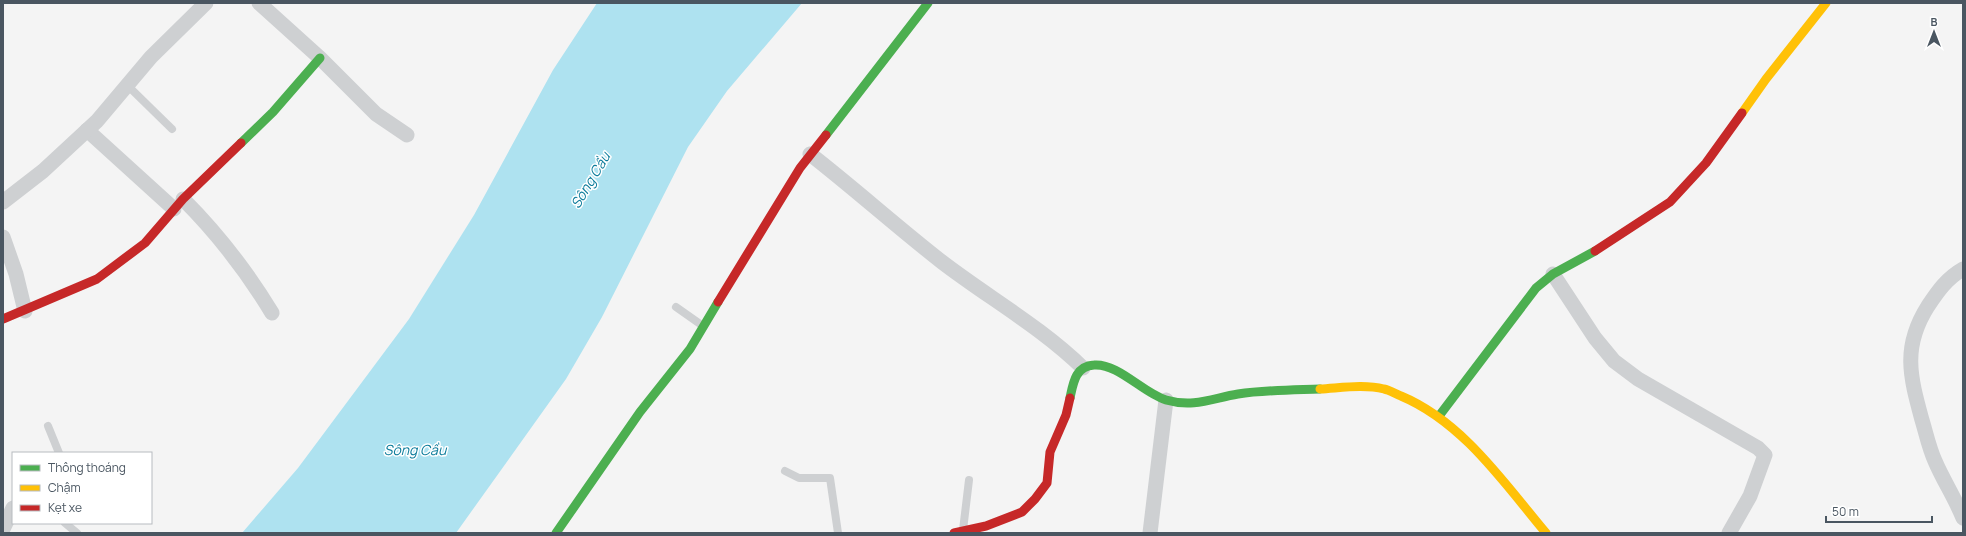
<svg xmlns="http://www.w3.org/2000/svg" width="1966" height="536" viewBox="0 0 1966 536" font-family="Manrope,sans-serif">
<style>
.water{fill:#aee2f0}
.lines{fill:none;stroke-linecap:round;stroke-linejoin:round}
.lane{stroke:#ced0d2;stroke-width:8}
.street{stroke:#ced0d2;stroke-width:15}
.fast{stroke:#4caf50;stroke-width:9}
.slow{stroke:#ffc107;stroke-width:9}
.jam{stroke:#c62828;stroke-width:9}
.labels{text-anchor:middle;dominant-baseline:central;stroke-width:3;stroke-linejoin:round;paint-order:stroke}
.water-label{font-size:14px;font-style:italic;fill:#0c7c9b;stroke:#fff}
</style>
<rect width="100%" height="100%" fill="#f4f4f4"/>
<polygon class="water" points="597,3 802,3 727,91 688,147 602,317 566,379 456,533 242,533 298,468 409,319 474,215 553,70"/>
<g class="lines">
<g class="lane">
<polyline points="127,85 172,129"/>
<polyline points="676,307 703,326"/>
<polyline points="48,426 59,453"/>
<polyline points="785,471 799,478 830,478 838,533"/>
<polyline points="65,523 77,533"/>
<polyline points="963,530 969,480"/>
</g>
<g class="street">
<polyline points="259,3 320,58 376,114 407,135"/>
<polyline points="87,130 174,209"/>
<path d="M810,154C855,189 897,227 942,262C989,298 1041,327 1083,368"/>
<path d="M183,199C218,234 246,270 272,313"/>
<polyline points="3,202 43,171 97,121 151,57 206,3"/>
<polyline points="3,237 16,274 25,311"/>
<path d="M1963,269C1947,278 1938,291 1928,306C1902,347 1910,376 1922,420C1926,433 1929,448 1935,461C1943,480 1955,498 1963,518"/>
<polyline points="1553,274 1595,338 1614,361 1638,379 1758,448 1765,455 1750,496 1729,533"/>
<polyline points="3,529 13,508"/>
<polyline points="1150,533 1166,400"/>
</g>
<g class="fast">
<polyline points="826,135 928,3"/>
<polyline points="241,143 273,112 320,58"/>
<path d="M1070,398C1073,384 1075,366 1094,365C1118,363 1143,393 1166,400C1194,408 1213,398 1238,394C1265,390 1293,390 1320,389"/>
<polyline points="1439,416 1536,288 1553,274 1595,251"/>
<polyline points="556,533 640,412 690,349 718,302"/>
</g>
<g class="slow">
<polyline points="1742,113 1766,79 1826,3"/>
<path d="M1320,389C1340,388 1364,384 1384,389C1390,390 1395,394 1401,396C1463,422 1504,483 1546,533"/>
</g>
<g class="jam">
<polyline points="1595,251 1670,202 1706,163 1742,113"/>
<polyline points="718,302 800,168 826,135"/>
<polyline points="3,319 97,279 145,243 183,199 241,143"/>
<polyline points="954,533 986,526 1022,512 1035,499 1047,483 1050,452 1066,415 1070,398"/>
</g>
</g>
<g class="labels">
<g class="water-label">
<text transform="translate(590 180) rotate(-59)">Sông Cầu</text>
<text x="415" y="449">Sông Cầu</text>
</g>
</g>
<rect width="1966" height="536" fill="none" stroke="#4a5661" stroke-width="8"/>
<rect x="12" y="452" width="140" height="72" fill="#ffffff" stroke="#b7bbc0"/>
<rect x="20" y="465" width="20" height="6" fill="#4caf50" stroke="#b7bbc0"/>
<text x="48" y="472" font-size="12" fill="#4a5661">Thông thoáng</text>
<rect x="20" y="485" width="20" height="6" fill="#ffc107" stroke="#b7bbc0"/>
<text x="48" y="492" font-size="12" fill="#4a5661">Chậm</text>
<rect x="20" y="505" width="20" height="6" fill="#c62828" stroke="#b7bbc0"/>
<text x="48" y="512" font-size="12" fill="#4a5661">Kẹt xe</text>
<g transform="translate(1934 32)" stroke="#ffffff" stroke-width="3" paint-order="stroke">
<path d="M0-3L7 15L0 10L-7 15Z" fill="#4a5661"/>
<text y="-6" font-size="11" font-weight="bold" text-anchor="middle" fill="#4a5661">B</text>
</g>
<path d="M1826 516v6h106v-6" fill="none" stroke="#4a5661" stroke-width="2"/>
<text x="1832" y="516" font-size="12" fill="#4a5661" stroke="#ffffff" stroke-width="3" paint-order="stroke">50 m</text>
</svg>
